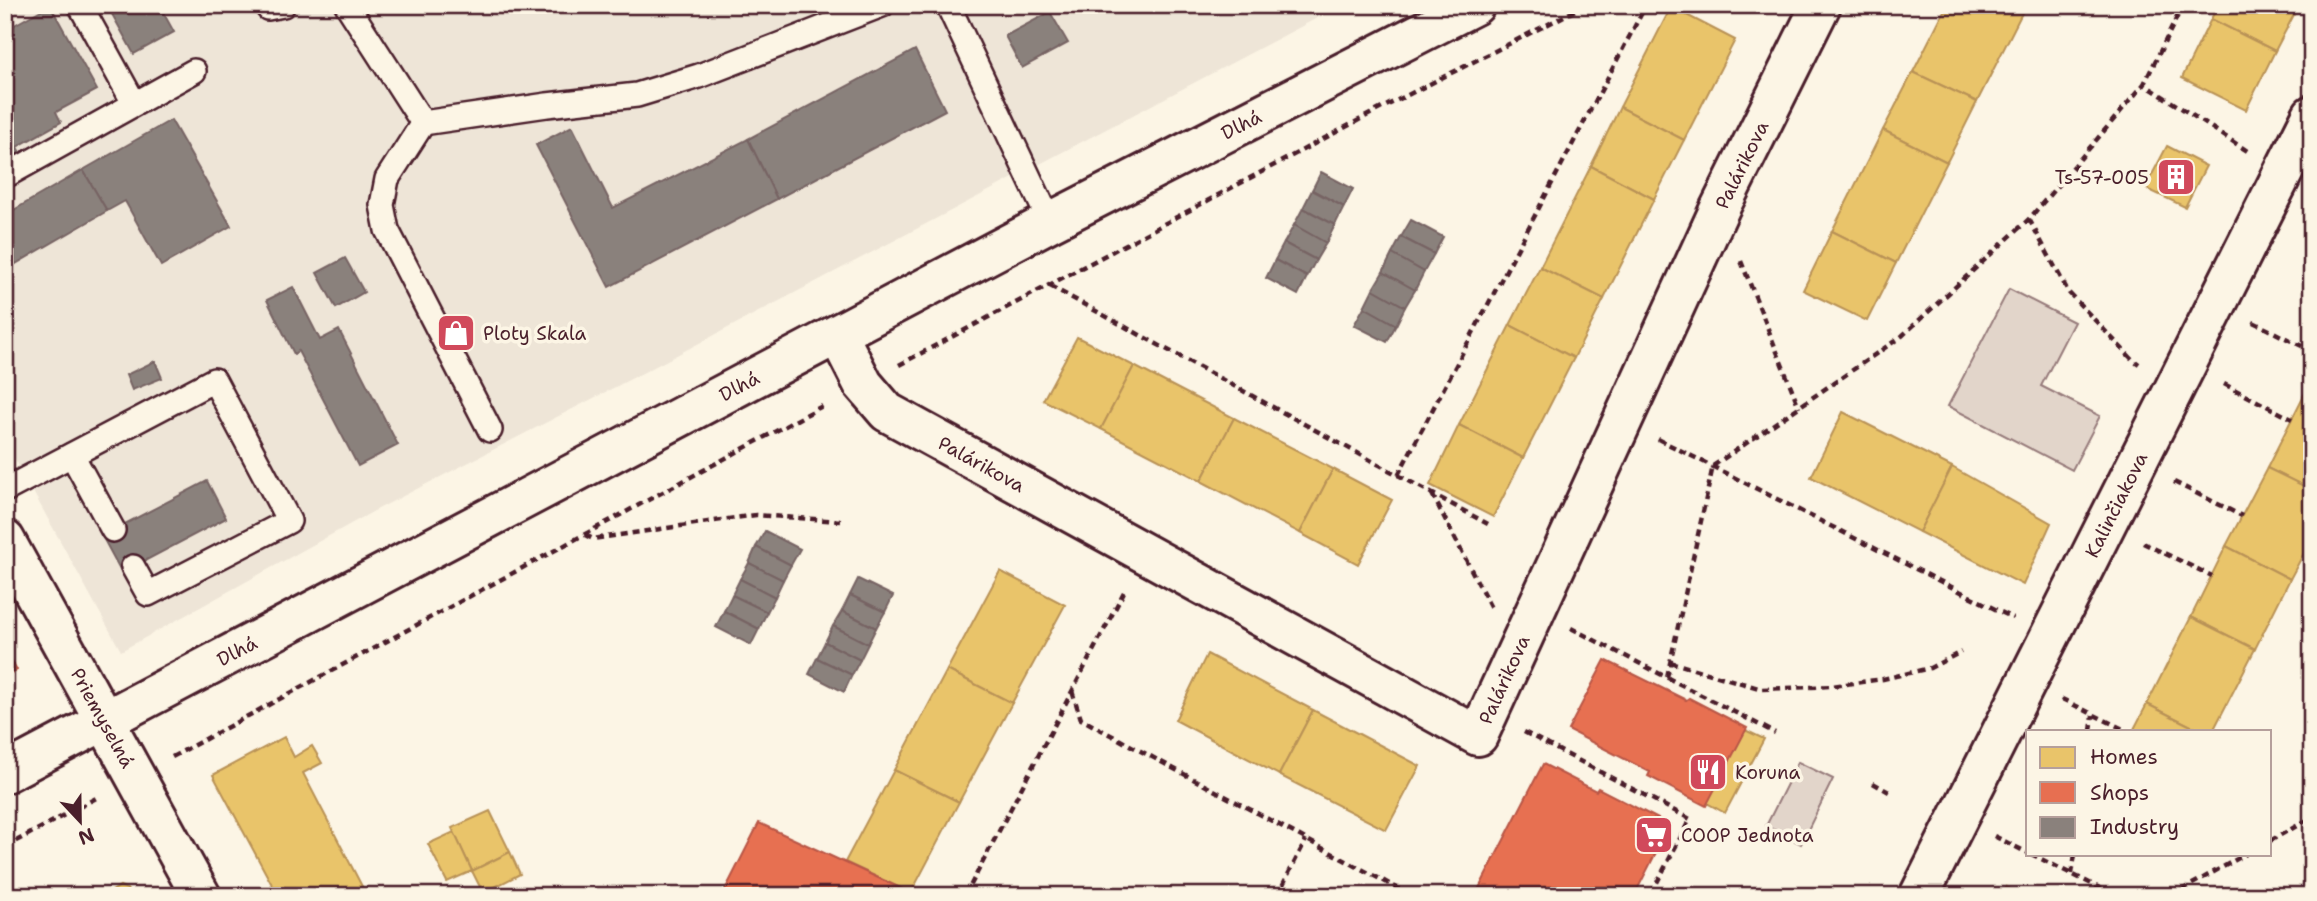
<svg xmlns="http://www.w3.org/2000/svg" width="2317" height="901" viewBox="0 0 2317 901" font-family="'Shantell Sans',sans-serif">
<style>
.built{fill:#eee5d7}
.green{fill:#e2d5ca;stroke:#967a7a;stroke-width:2}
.homes{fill:#e9c46a;stroke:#b99257;stroke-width:2}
.shops{fill:#e76f51;stroke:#b85746;stroke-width:2}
.industry{fill:#8a817c;stroke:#776464;stroke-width:2}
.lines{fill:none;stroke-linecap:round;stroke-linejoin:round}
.service-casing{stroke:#4a1f2b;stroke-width:28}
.minor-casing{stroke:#4a1f2b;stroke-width:44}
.path{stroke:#4a1f2b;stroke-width:4.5;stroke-dasharray:7 5;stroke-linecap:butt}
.service{stroke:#fcf5e5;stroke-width:23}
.minor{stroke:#fcf5e5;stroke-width:38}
.labels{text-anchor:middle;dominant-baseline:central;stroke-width:7;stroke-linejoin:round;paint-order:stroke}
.street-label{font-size:19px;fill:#4a1f2b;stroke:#fcf5e5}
.poi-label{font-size:19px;fill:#4a1f2b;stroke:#fcf5e5;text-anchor:start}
</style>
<rect width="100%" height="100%" fill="#fcf5e5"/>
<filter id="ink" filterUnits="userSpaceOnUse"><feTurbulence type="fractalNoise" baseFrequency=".0143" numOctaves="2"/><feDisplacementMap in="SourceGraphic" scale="14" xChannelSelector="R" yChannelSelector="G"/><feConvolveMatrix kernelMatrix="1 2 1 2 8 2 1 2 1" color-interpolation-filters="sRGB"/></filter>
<g filter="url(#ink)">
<polygon class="built" points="5,5 1342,5 652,368 374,511 121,651 5,441"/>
<g class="green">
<polygon points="2009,289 2074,322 2041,386 2100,416 2072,470 1948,406"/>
<polygon points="1798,762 1833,779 1801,844 1766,826"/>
</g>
<g class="homes">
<polygon points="1947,5 2026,5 1977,102 1913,72"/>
<polygon points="2218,5 2299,5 2275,51 2211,19"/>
<polygon points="1671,7 1735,40 1684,140 1620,107"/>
<polygon points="2211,19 2275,51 2246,110 2182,78"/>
<polygon points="1913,72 1977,102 1947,162 1883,130"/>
<polygon points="1620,107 1684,140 1654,199 1591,166"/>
<polygon points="1883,130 1947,162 1896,263 1832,231"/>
<polygon points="2167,146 2206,166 2185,207 2145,188"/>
<polygon points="1591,166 1654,199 1604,299 1540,267"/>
<polygon points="1832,231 1896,263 1867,321 1803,290"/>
<polygon points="1540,267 1604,299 1574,358 1510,325"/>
<polygon points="1510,325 1574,358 1523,458 1459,425"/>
<polygon points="1077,337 1134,366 1101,429 1043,400"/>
<polygon points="1134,366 1234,418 1201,481 1101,429"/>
<polygon points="2307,389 2312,392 2312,490 2267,468"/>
<polygon points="1843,412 1952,467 1919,532 1811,477"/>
<polygon points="1234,418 1333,469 1300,533 1201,481"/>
<polygon points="1459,425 1523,458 1493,517 1430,485"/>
<polygon points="1952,467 2051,523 2023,585 1919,532"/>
<polygon points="2267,468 2312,490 2312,538 2290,579 2226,546"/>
<polygon points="1333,469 1392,500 1358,564 1300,533"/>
<polygon points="2226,546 2290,579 2255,649 2191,617"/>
<polygon points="1000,571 1065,605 1012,703 947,670"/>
<polygon points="2191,617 2255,649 2213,731 2201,731 2147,704"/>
<polygon points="1207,654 1313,710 1279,775 1175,720"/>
<polygon points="947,670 1012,703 959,802 894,770"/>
<polygon points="2147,704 2201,731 2133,731"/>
<polygon points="1313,710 1420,766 1386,830 1279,775"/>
<polygon points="1745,730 1764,739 1725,813 1707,803"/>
<polygon points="284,737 294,757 312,746 322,763 303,773 367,896 278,896 213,775"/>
<polygon points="894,770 959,802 911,893 845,862"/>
<polygon points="490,811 510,852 472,871 452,828"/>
<polygon points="454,832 472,871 447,882 428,844"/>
<polygon points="510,852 520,874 483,893 472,871"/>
<polygon points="120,886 127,889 131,896 111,896 112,891"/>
<polygon points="2006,887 2023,896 2002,896"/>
</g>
<g class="shops">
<polygon points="5,648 17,670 5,676"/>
<polygon points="1605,660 1686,700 1689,698 1747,728 1706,806 1648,776 1650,772 1568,730"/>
<polygon points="1543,764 1596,791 1598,788 1670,825 1634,896 1475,896"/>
<polygon points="759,823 911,893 916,896 722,896"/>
</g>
<g class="industry">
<polygon points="50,5 97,90 56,112 61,122 17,147 23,158 5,167 5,21 9,28"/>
<polygon points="107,5 159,5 174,32 134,54"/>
<polygon points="1050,12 1068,43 1022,68 1005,36"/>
<polygon points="915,50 945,110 777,199 748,139"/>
<polygon points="171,120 231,226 161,266 125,201 107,211 83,170"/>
<polygon points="572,126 613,208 748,139 777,199 609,287 536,145"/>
<polygon points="83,170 107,211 12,266 5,253 5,215"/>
<polygon points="1321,172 1353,189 1344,207 1312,190"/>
<polygon points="1312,190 1344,207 1335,225 1303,208"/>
<polygon points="1303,208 1335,225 1326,243 1294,225"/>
<polygon points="1411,220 1443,237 1434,254 1401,237"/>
<polygon points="1294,225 1326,243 1316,260 1284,243"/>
<polygon points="1401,237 1434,254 1424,272 1392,254"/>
<polygon points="1284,243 1316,260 1307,277 1275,260"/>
<polygon points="5,253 13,267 5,271"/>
<polygon points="1392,254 1424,272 1415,290 1383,272"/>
<polygon points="345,258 364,292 336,308 317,273"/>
<polygon points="1275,260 1307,277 1298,295 1266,278"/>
<polygon points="1383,272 1415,290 1405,307 1373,289"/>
<polygon points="293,287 320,340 339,330 398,445 358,466 298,351 294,354 267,300"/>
<polygon points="1373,289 1405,307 1396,325 1364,307"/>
<polygon points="1364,307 1396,325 1387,342 1354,325"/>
<polygon points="155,361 162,378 132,390 126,375"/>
<polygon points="207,481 226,518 122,573 102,536"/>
<polygon points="765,531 800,549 791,565 756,547"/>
<polygon points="756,547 791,565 783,580 749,563"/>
<polygon points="749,563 783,580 775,597 740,579"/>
<polygon points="740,579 775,597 767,612 732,595"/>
<polygon points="858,579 893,596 885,612 850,595"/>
<polygon points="732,595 767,612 759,629 724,611"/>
<polygon points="850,595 885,612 876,628 842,611"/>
<polygon points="724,611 759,629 751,645 716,627"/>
<polygon points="842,611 876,628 868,644 833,626"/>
<polygon points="833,626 868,644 860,660 825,642"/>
<polygon points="825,642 860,660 852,675 817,658"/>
<polygon points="817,658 852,675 844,692 809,674"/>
</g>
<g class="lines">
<g class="service-casing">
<g id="service">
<polyline points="80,5 134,103"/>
<polyline points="266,5 268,8 283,5"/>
<polyline points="347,5 423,123 547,105 637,95 699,76 882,5"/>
<polyline points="948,5 1050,222"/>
<polyline points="423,123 387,179 382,205 387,230 490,430"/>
<polyline points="5,176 194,71"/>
<polyline points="72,455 113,530"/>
<polyline points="5,490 214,380 289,521 148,594 133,567"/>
</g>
</g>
<g class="minor-casing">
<g id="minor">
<path id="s1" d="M838,335L863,384L887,412L1478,736L1720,208L1821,5"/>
<path id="s2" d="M5,540L201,896"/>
<path id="s3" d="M5,773L1050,222L1475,5"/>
<path id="s4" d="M1919,896L2312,115"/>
</g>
</g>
<g class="path">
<polyline points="2183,5 2144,84 2249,152"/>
<polyline points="2029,219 2069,293 2132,359 2139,364"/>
<polyline points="1741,261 1799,407"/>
<polyline points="1050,286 1398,475 1646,5"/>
<polyline points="2253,322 2312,351"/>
<polyline points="899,365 1374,112 1586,5"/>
<polyline points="2224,384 2292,419"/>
<polyline points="1658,439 2013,618"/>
<polyline points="1398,475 1488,524"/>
<polyline points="2174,482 2242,516"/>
<polyline points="1432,494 1491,608"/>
<polyline points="585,535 593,539 756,515 841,521"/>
<polyline points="2143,543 2212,576"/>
<polyline points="1571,628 1775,733"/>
<polyline points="1670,662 1762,689 1832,686 1883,679 1930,668 1961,652"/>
<polyline points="1667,677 1713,466 1902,336 2029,219 2144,84"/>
<polyline points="1072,691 1081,719 1410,895"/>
<polyline points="2062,699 2127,731"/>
<polyline points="2091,731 2093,715"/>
<polyline points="1524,732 1690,819 1650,896"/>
<polyline points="2312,746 2309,819 2312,837"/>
<polyline points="172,757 826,404"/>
<polyline points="1873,783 1889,792"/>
<polyline points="1994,836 2028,853"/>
<polyline points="2270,841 2309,819"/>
<polyline points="5,847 100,796"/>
<polyline points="2031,854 2116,896"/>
<polyline points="2072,874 2075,854"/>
<polyline points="965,896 1126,588"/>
<polyline points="1277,896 1306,840"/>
<polyline points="2171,896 2246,854"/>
</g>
<use href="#service" class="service"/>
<use href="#minor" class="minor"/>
</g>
</g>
<defs>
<g id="building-square" transform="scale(2.0125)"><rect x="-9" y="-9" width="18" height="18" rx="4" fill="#d1495b" stroke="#fcf5e5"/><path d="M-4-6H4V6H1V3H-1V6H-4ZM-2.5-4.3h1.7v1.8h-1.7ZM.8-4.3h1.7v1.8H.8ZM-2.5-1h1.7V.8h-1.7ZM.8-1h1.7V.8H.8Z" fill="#fff"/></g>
<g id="shop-square" transform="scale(2.0125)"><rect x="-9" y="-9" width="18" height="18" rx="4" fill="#d1495b" stroke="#fcf5e5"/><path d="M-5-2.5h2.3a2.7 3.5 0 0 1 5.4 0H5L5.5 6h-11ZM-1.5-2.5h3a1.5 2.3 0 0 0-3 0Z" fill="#fff"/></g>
<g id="restaurant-square" transform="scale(2.0125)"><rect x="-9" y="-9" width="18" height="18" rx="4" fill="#d1495b" stroke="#fcf5e5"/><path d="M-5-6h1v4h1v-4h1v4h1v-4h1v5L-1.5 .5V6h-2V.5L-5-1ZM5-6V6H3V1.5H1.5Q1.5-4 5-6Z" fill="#fff"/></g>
<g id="supermarket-square" transform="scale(2.0125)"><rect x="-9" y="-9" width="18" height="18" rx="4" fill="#d1495b" stroke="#fcf5e5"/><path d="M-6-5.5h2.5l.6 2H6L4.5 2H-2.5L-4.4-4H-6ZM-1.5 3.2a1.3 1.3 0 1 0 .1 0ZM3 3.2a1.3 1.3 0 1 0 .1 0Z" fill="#fff"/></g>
</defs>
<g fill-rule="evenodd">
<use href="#building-square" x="2176" y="177"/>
<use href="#shop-square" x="456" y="333"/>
<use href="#restaurant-square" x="1708" y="772"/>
<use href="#supermarket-square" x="1654" y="835"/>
</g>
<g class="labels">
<g class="street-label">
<text stroke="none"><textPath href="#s3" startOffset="1396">Dlhá</textPath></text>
<text stroke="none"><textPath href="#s1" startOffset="1395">Palárikova</textPath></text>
<text stroke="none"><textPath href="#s3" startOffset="830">Dlhá</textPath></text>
<text stroke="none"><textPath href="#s1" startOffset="200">Palárikova</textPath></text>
<text stroke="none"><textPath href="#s4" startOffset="438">Kalinčiakova</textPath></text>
<text stroke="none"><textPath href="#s3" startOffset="262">Dlhá</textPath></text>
<text stroke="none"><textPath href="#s1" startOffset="828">Palárikova</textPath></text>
<text stroke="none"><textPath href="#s2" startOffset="203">Priemyselná</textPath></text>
</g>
<g class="poi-label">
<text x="2149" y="177" text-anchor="end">Ts-57-005</text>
<text x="483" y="333">Ploty Skala</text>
<text x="1735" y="772">Koruna</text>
<text x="1681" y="835">COOP Jednota</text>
</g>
</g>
<rect width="2317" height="901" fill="none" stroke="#fcf5e5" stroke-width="28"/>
<rect x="14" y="14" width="2289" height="873" fill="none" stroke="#4a1f2b" stroke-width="2.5" filter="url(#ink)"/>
<rect x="2026" y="730" width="245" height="126" fill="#fcf5e5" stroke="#b59f9b" stroke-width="2"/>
<rect x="2040" y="747" width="35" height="21" fill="#e9c46a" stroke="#b59f9b" stroke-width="2"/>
<text x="2090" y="764" font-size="21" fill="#4a1f2b">Homes</text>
<rect x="2040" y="782" width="35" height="21" fill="#e76f51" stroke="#b59f9b" stroke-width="2"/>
<text x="2090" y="800" font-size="21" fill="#4a1f2b">Shops</text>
<rect x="2040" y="817" width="35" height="21" fill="#8a817c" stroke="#b59f9b" stroke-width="2"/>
<text x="2090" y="834" font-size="21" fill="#4a1f2b">Industry</text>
<g transform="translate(80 821) rotate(158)" stroke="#fcf5e5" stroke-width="5" paint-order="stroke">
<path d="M0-5L12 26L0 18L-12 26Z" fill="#4a1f2b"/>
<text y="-10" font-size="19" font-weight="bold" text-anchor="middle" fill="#4a1f2b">N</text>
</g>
</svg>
